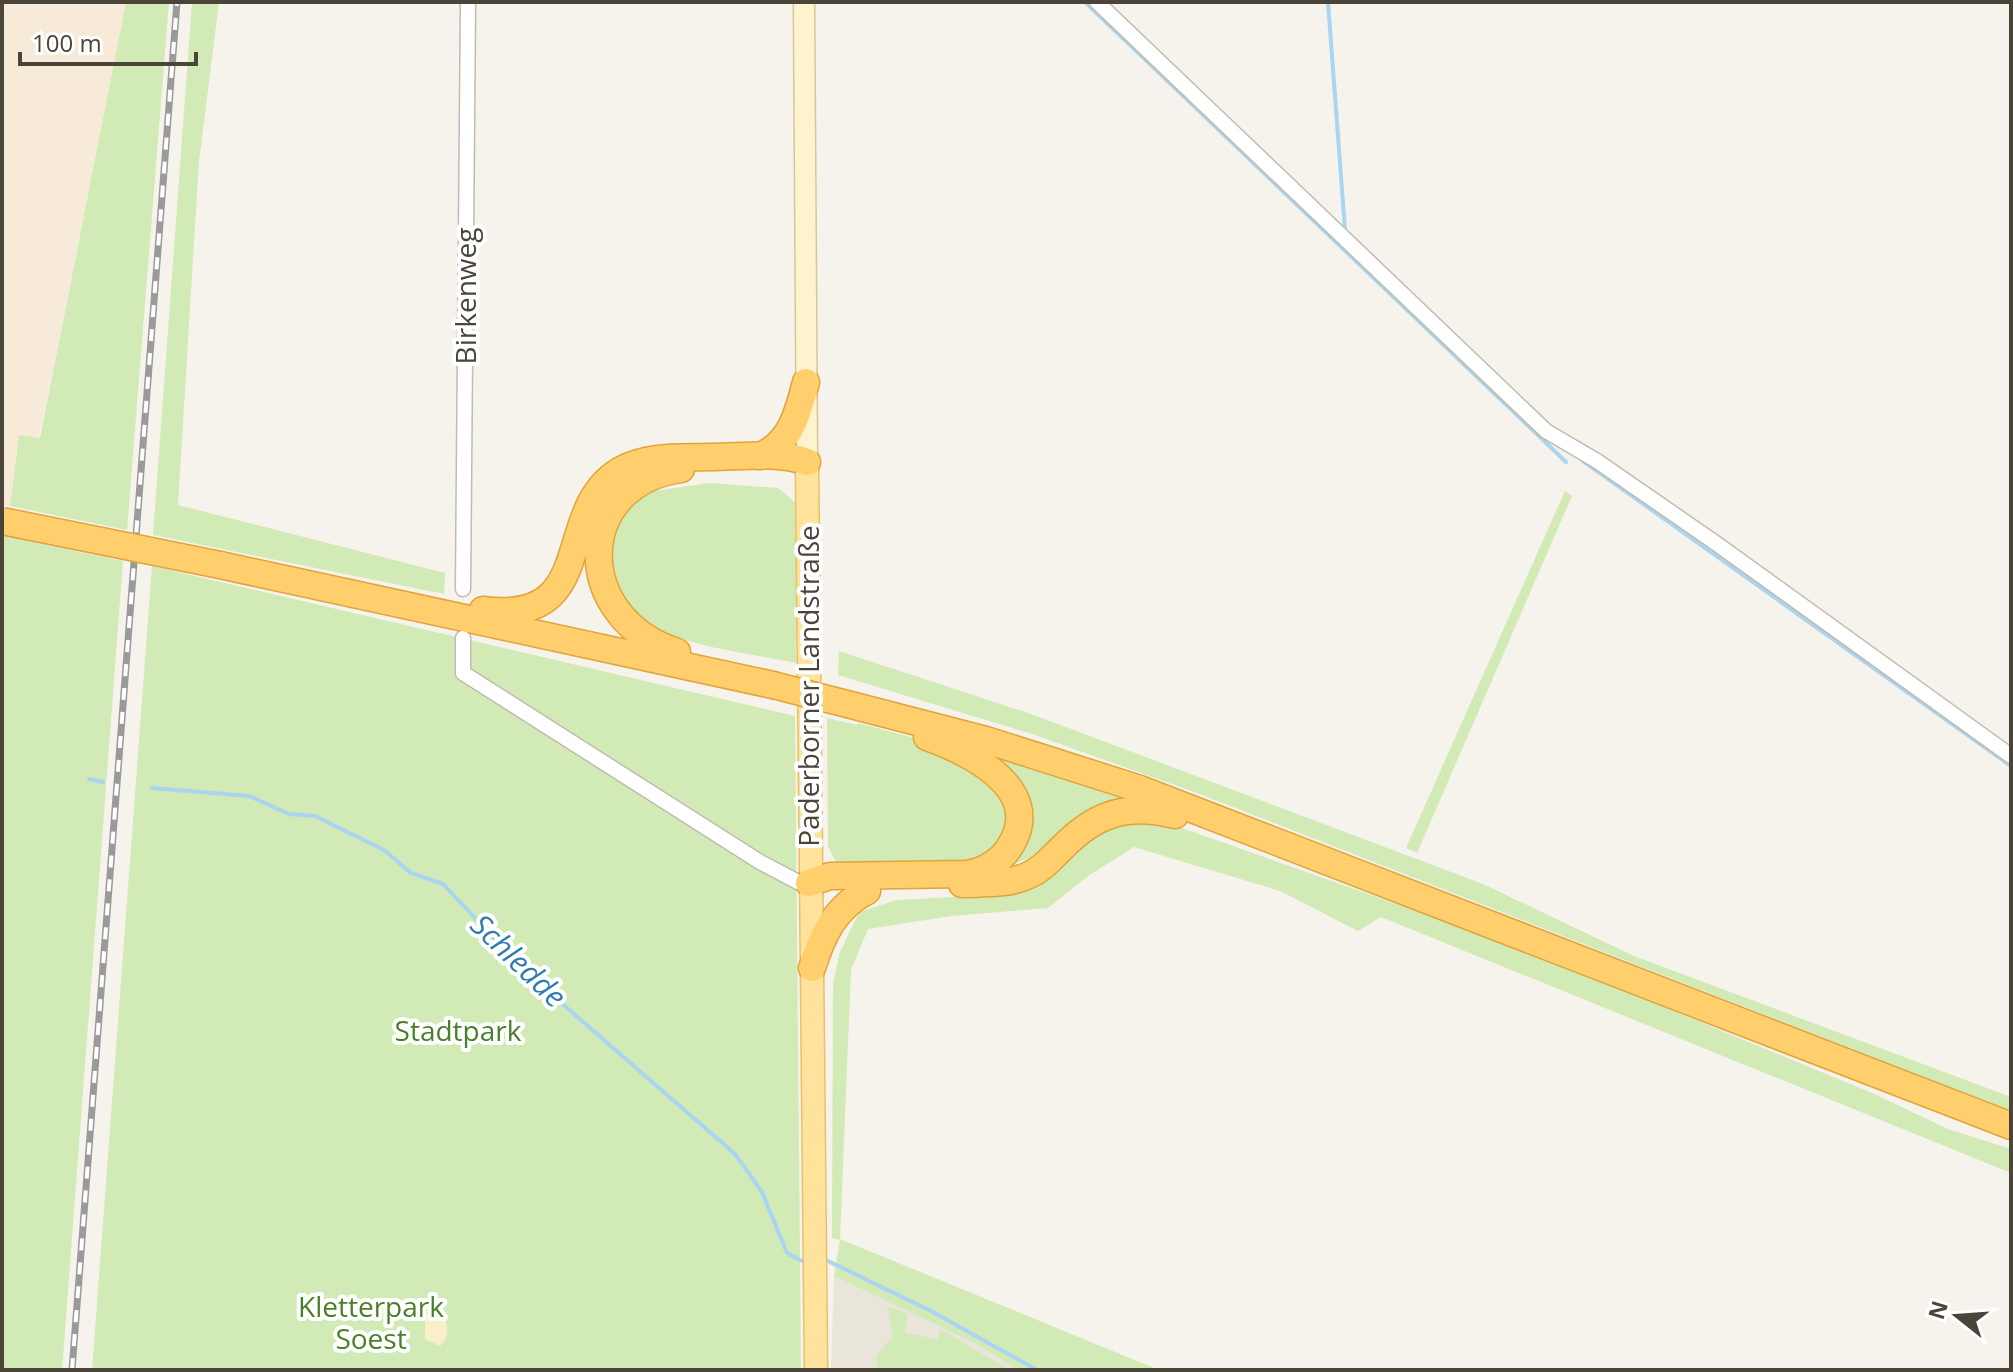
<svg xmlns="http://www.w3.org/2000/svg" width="2013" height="1372" viewBox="0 0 2013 1372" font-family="'Open Sans',sans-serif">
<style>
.residential{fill:#eae5da}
.commercial{fill:#f7ead8}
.green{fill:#d2eab5}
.sand{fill:#f9efc9}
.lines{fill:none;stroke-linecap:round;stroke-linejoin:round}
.stream{stroke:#a9d4f2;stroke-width:4}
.street-casing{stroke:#c2bbae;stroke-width:17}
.secondary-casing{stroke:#d6c79b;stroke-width:23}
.primary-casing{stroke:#e6c16a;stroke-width:25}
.highway-casing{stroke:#e0a43c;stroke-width:29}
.street{stroke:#fff;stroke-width:14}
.secondary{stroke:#fff3cd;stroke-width:20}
.primary{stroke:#ffe39c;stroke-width:22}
.highway{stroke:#ffcf6e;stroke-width:26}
.rail-casing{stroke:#9a9a9a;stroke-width:7}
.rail{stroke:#fff;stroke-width:4;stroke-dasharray:12;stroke-linecap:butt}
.highway-bridge-casing{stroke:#e0a43c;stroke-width:29;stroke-linecap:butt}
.highway-bridge{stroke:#ffcf6e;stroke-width:26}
.labels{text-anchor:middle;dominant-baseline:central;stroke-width:8;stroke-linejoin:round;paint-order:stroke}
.street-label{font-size:28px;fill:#4b4439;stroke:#fff}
.park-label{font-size:28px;fill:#4a7f2a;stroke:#fff}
.water-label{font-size:30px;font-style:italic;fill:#2e7ab2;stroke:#fff}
</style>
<rect width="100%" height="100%" fill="#f6f3ec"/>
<polygon class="residential" points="834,1276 978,1345 1018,1370 831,1370"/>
<polygon class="commercial" points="6,2 126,2 39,438 19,436 10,506 2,504 2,24"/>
<g class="green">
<polygon points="126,2 169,2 127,530 10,506 19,435 40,438"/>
<polygon points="192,2 219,2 199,161 178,505 445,573 444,594 153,535"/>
<polygon points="709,483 778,488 796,503 796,663 711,647 647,630 614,591 610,537 621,512 641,493"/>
<polygon points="1565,491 1572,496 1417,853 1406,848"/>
<polygon points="2,536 123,561 62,1370 2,1370"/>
<polygon points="152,566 795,716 801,1370 92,1370"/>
<polygon points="839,651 1034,715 1483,884 1634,956 2011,1097 2011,1111 1197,793 1032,734 838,675"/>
<polygon points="827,718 857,725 858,723 918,739 1000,784 1012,831 977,865 847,867 836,862 828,846"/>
<polygon points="971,747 1131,801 1087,810 1029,858 995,871 1029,820"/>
<polygon points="1127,820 1165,822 1524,949 1872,1093 1948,1129 2011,1149 2011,1173 1381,917 1358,931 1280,891 1134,847 1088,876 1048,908 951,916 868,929 851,970 840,1239 1159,1370 1018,1370 978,1345 834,1276 840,1240 832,1238 833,983 840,952 859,912 896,900 1009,894 1092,834"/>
<polygon points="887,1306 908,1314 905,1332 938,1340 940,1329 1010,1370 877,1370 876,1356 893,1336"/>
</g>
<path class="sand" d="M429,1311L442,1313C449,1324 450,1337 440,1346L425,1339V1319Z"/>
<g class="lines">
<g class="stream">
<polyline points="1085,2 1566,462"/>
<polyline points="1328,2 1345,230"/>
<polyline points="1583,461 2011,766"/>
<polyline points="89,779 103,782"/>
<polyline points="152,788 249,796 289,814 315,816 384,850 411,873 443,884 528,974 735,1154 762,1192 787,1253 802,1261"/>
<polyline points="828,1261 931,1311 1037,1370"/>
</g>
<g class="street-casing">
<g id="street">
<polyline points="1097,2 1546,431 1597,461 1717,544 2011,756"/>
<polyline points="463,589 468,2"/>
<polyline points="463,638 463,673 760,862 798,882 809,883"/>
</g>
</g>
<g class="secondary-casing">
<polyline id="secondary" points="804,2 807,462"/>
</g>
<g class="primary-casing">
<polyline id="primary" points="807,462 816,1370"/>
</g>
<g class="highway-casing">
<g id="highway">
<path d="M760,456C791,443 798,413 806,382"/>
<polyline points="220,565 773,685"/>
<path d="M483,610C601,625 552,510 621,470C648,455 680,458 710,457C742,457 777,451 807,462"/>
<path d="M677,652C571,618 573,484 681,469"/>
<polyline points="851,705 986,740 1140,789 2011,1126"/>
<path d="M809,883L830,876L967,874C986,871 1003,860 1012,843C1043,788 969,752 927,737"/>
<path d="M962,884C985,883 1008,885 1029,875C1043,869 1052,857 1063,847C1096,813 1129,803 1175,815"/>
<path d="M812,968C822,936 835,907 867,891"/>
</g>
</g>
<use href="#street" class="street"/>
<use href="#secondary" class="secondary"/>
<use href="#primary" class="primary"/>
<use href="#highway" class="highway"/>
<g class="rail-casing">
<polyline id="rail" points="72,1370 177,2"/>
</g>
<use href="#rail" class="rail"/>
<g class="highway-bridge-casing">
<g id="highway-bridge">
<polyline points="2,521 220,565"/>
<polyline points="773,685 851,705"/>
</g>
</g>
<use href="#highway-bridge" class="highway-bridge"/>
</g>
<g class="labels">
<g class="street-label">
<text transform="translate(465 296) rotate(-90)">Birkenweg</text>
<text transform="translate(808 686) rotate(-90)">Paderborner Landstraße</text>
</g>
<g class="park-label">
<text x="458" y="1030">Stadtpark</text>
<text x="371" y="1306">Kletterpark<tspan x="371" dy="32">Soest</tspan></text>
</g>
<g class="water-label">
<text transform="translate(519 960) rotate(44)">Schledde</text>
</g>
</g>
<rect width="2013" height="1372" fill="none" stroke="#4b4439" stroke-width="8"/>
<g transform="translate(1957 1316) rotate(287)" stroke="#ffffff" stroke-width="6" paint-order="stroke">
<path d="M0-6L14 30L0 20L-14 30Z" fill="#4b4439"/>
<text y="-12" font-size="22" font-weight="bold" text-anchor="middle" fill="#4b4439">N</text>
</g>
<path d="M20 52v12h176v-12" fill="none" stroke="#4b4439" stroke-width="4"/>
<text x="32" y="52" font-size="24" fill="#4b4439" stroke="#ffffff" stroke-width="6" paint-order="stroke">100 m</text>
</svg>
